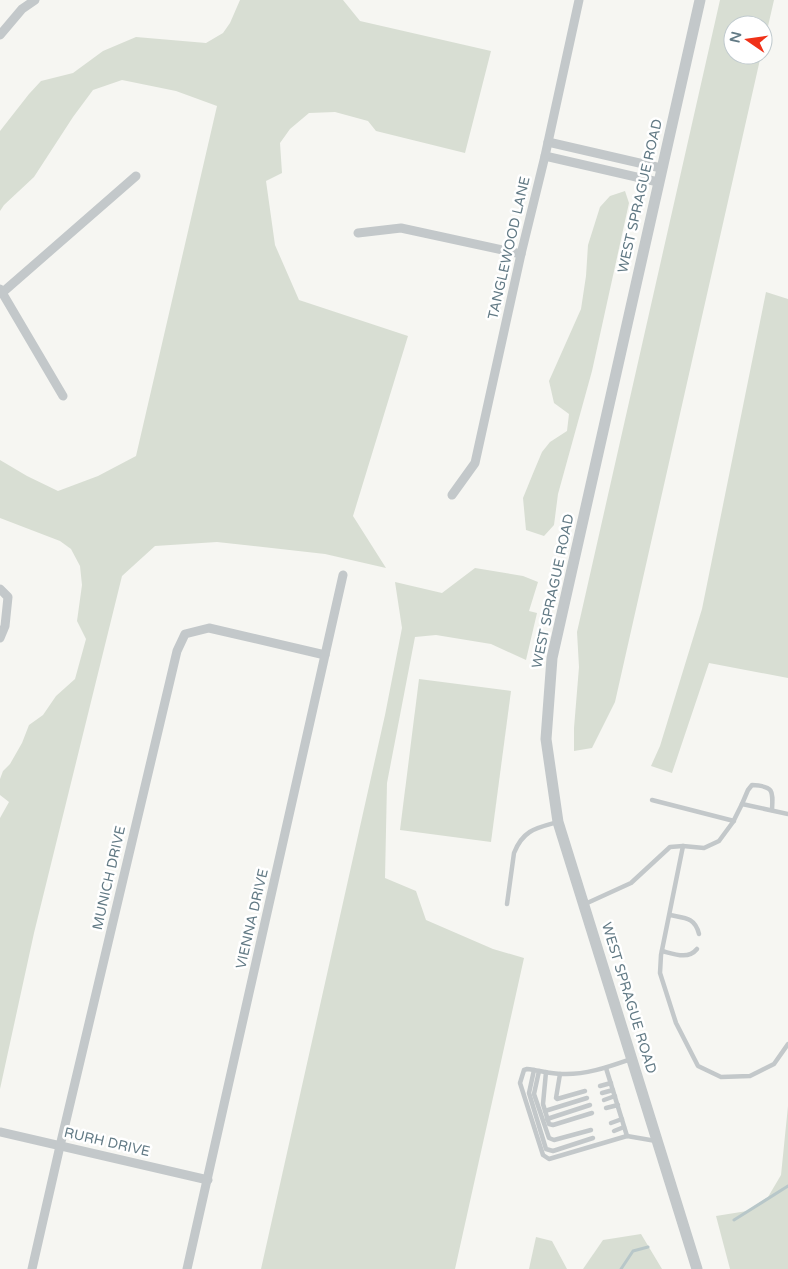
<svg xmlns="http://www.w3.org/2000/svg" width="788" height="1269" viewBox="0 0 788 1269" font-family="'Varela Round',sans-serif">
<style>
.green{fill:#d8ded3}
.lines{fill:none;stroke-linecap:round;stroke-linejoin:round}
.stream{stroke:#b8c7c9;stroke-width:3}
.service{stroke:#c3c8ca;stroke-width:4.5}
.minor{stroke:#c3c8ca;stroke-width:9}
.tertiary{stroke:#c3c8ca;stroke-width:11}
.labels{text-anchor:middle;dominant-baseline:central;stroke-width:5;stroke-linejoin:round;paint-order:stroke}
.street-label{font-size:14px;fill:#627a85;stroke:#fff}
</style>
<rect width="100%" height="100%" fill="#f6f6f2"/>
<g class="green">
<polygon points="240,0 343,0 360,21 491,51 465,153 376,131 368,121 335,112 309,113 290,129 280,143 282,173 266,181 275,245 299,300 408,336 353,516 386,568 325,554 217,542 155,546 122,576 34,933 0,1089 0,818 9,802 0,795 0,779 3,771 10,764 22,743 29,725 43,715 56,696 75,679 86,639 77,621 82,585 80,566 71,549 60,541 0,518 0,460 27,476 58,491 98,476 136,456 217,106 176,91 122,80 93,90 73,117 34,177 4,205 0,211 0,131 29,94 41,81 73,73 103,51 136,37 206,43 223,33 230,23"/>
<polygon points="720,0 774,0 763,48 763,25 733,25 733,55 761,55 615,702 592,748 574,751 574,728 579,667 577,632"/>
<polygon points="625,191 629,203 592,371 558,494 554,525 544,536 526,530 523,498 534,471 542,452 550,442 567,431 569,414 554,403 549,381 581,309 586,276 588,245 600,207 610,196"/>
<polygon points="766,292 788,299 788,678 709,663 672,773 651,766 660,746 702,609"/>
<polygon points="475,568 523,576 538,582 529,611 537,613 526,660 491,644 436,635 415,637 387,783 385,878 416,891 426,920 493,949 524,958 455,1269 261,1269 385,715 402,628 395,582 442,593"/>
<polygon points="419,679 511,691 491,842 400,830"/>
<polygon points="788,1106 788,1269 730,1269 716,1216 747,1211 768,1197 781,1175"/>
<polygon points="641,1234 662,1269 583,1269 603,1240"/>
<polygon points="536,1237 552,1241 567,1269 568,1269 529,1269"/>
</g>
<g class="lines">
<g class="stream">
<polyline points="734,1220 788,1186"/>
<polyline points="621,1269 633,1251 648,1247"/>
</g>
<g class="service">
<polyline points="652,800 734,821"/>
<path d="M742,804L748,790L752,785C774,786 773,791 772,810"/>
<polyline points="683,846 661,955 660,973 676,1023 698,1066 721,1077 750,1076 774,1064 788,1044"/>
<path d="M507,904L514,853C523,830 536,828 558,822"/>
<polyline points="585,904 631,883 670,847 683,846 704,848 719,841 733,822 742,804 788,814"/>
<path d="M670,915C684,918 695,917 699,934"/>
<path d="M662,951C674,954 688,960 697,949"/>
<path d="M631,1059C608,1067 586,1075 562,1074C550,1074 538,1070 527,1069L524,1070L520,1083L543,1155L549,1159L627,1136L656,1141"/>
<polyline points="606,1068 627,1136"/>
<polyline points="534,1070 529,1093 546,1149 553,1151 593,1138"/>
<polyline points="539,1071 534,1094 549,1138 554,1140 591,1130"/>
<polyline points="546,1072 543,1104 549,1124 553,1125 592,1113"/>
<polyline points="560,1074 556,1098 557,1099 585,1091"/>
<polyline points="600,1086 611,1083"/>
<polyline points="602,1093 613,1090"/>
<polyline points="604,1100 615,1096"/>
<polyline points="606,1108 618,1105"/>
<polyline points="545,1111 587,1098"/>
<polyline points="547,1119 590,1105"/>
<polyline points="611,1123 622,1119"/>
<polyline points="614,1131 624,1127"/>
</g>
<g class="minor">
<polyline points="0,35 22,9 35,0"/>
<polyline points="548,142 661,168"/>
<polyline points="545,156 658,182"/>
<polyline points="358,233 401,228 521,254"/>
<polyline points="0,289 63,396"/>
<polyline points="3,292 136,176"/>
<polyline points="452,495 475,463 521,254 545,156 579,0"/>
<polyline points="0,589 8,597 5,626 0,638"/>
<polyline points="0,1132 208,1180"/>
<polyline points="32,1269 60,1146 177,651 185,634 209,628 325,655"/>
<polyline points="187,1269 343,575"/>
</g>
<polyline class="tertiary" points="697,1269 558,822 546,739 552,658 700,0"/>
</g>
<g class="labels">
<g class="street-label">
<text transform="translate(640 196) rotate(-77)">WEST SPRAGUE ROAD</text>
<text transform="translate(509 248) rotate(-77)">TANGLEWOOD LANE</text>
<text transform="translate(553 591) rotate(-78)">WEST SPRAGUE ROAD</text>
<text transform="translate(109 878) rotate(-77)">MUNICH DRIVE</text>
<text transform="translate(252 919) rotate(-77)">VIENNA DRIVE</text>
<text transform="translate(629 998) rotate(73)">WEST SPRAGUE ROAD</text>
<text transform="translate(107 1142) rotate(13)">RURH DRIVE</text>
</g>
</g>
<g transform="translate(748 40) rotate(283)"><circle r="24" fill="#ffffff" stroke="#c0cace"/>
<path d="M0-4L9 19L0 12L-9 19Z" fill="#f03118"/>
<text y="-8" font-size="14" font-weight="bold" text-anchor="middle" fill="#627a85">N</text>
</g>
</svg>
